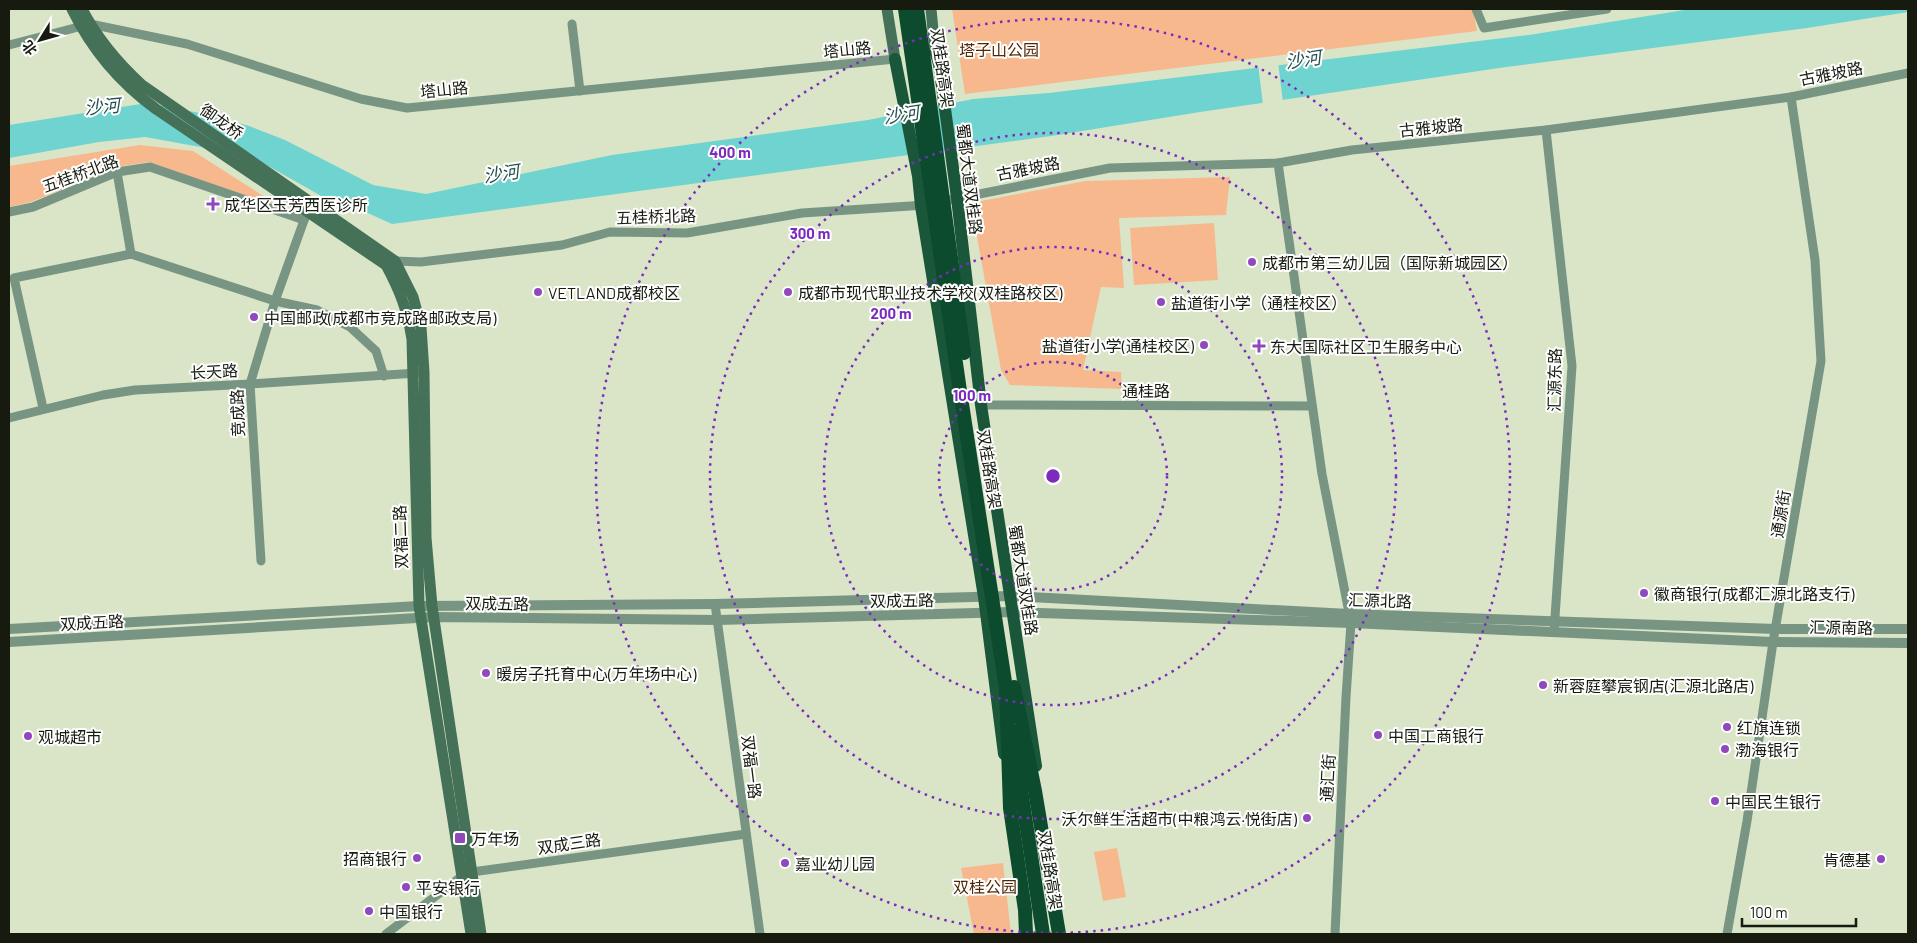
<svg xmlns="http://www.w3.org/2000/svg" width="1917" height="943" viewBox="0 0 1917 943" font-family="Barlow,'Noto Sans SC',sans-serif">
<style>
.green{fill:#f8b88e}
.water{fill:#6fd3d0}
.pier{fill:#d9e5c6}
.lines{fill:none;stroke-linecap:round;stroke-linejoin:round}
.minor{stroke:#789583;stroke-width:9}
.tertiary{stroke:#789583;stroke-width:10}
.secondary{stroke:#447158;stroke-width:11}
.primary{stroke:#1a573a;stroke-width:12}
.trunk{stroke:#0d4b2f;stroke-width:14}
.trunk-bridge{stroke:#0d4b2f;stroke-width:14}
.ring{fill:none;stroke:#7b2cbf;stroke-width:2.5;stroke-dasharray:2.5 5}
.poi-dot{fill:#8f49bc;stroke:#fff;stroke-width:2}
.labels{text-anchor:middle;dominant-baseline:central;stroke-width:4;stroke-linejoin:round;paint-order:stroke}
.street-label{font-size:16px;fill:#161a0f;stroke:#fff}
.park-label{font-size:16px;fill:#512807;stroke:#fff}
.poi-label{font-size:16px;fill:#161a0f;stroke:#fff;text-anchor:start}
.water-label{font-size:18px;font-style:italic;fill:#23504f;stroke:#fff}
.centre{fill:#7b2cbf;stroke:#fff;stroke-width:2.5}
.ring-label{font-size:15px;text-anchor:middle;font-weight:bold;fill:#7b2cbf;stroke:#fff;stroke-width:4;stroke-linejoin:round;paint-order:stroke}
</style>
<rect width="100%" height="100%" fill="#d9e5c6"/>
<g class="green">
<polygon points="952,9 1473,9 1477,31 965,94"/>
<polygon points="140,145 193,151 284,209 149,162 116,167 31,202 9,207 9,166"/>
<polygon points="1230,177 1226,215 1119,218 1124,288 1101,287 1083,370 1121,372 1122,389 1010,385 1001,370 974,220 981,201 1085,181"/>
<polygon points="1214,223 1218,280 1134,285 1130,228"/>
<polygon points="1117,848 1126,897 1103,901 1094,852"/>
<polygon points="1003,863 1011,934 974,934 961,868"/>
</g>
<polygon class="water" points="1691,9 1908,9 1908,12 1807,28 1506,67 1200,112 1051,136 392,224 339,200 323,197 263,163 206,148 145,137 99,142 9,158 9,125 147,103 210,115 249,126 285,140 373,185 426,194 612,155 868,120 973,99 1049,93 1529,35"/>
<polygon class="pier" points="1278,62 1283,102 1263,105 1258,64"/>
<g class="lines">
<g class="minor">
<polyline points="1476,9 1484,28 1607,9"/>
<polyline points="572,24 580,91"/>
<polyline points="9,45 90,24 187,44 361,99 407,108 895,59"/>
<polyline points="1546,130 1572,366 1554,632"/>
<polyline points="1278,163 1322,474 1351,623 1346,697 1335,934"/>
<polyline points="117,172 131,254"/>
<polyline points="939,202 1110,168 1278,163 1352,150 1546,130 1791,97 1908,73"/>
<polyline points="9,212 33,207 117,172 150,167 304,220"/>
<polyline points="392,262 395,261 421,262 562,245 610,232 687,233 802,213 926,205"/>
<polyline points="981,405 1312,406"/>
<polyline points="43,408 14,278 131,254 275,301 317,310 350,327 376,351 384,376"/>
<polyline points="9,418 103,395 135,390 250,384 417,373"/>
<polyline points="261,561 250,384 275,301 307,212"/>
<polyline points="715,604 760,934"/>
<polyline points="386,934 462,876 472,872 746,834"/>
<polyline points="1727,934 1747,821 1773,642 1821,361 1815,260 1791,97"/>
</g>
<g class="tertiary">
<polyline points="9,629 419,606 715,604 1010,596 1349,614 1776,629 1908,629"/>
<polyline points="9,642 434,617 718,620 1012,612 1351,623 1773,642 1908,643"/>
</g>
<g class="secondary">
<path d="M72,9C92,50 119,82 156,109L386,265C400,291 407,309 412,339L419,606L471,934"/>
<path d="M82,9C97,38 118,63 142,85L395,261L413,297L421,327L424,372L426,538L432,606L481,934"/>
<polyline points="887,9 895,59"/>
<polyline points="931,9 935,51"/>
</g>
<g class="primary">
<polyline points="935,51 939,64 957,198 981,405 1036,766"/>
<polyline points="895,59 918,176 921,206 984,597 1004,754"/>
</g>
<g class="trunk">
<polyline points="1014,687 1035,791 1059,934"/>
<polyline points="1012,731 1043,934"/>
</g>
<g class="trunk-bridge">
<polyline points="905,9 960,391 1006,688 1010,808 1025,910 1026,934"/>
<polyline points="917,9 964,353"/>
</g>
</g>
<g class="ring">
<circle cx="1053" cy="476" r="114"/>
<circle cx="1053" cy="476" r="229"/>
<circle cx="1053" cy="476" r="343"/>
<circle cx="1053" cy="476" r="457"/>
</g>
<g class="poi-dot">
<path d="M210.5 196.5h5v5h5v5h-5v5h-5v-5h-5v-5h5z"/>
<circle cx="1252" cy="262" r="5"/>
<circle cx="538" cy="292" r="5"/>
<circle cx="788" cy="292" r="5"/>
<circle cx="1161" cy="302" r="5"/>
<circle cx="254" cy="317" r="5"/>
<circle cx="1204" cy="345" r="5"/>
<path d="M1256.5 338.5h5v5h5v5h-5v5h-5v-5h-5v-5h5z"/>
<circle cx="1644" cy="593" r="5"/>
<circle cx="486" cy="673" r="5"/>
<circle cx="1543" cy="685" r="5"/>
<circle cx="1727" cy="727" r="5"/>
<circle cx="1378" cy="735" r="5"/>
<circle cx="28" cy="736" r="5"/>
<circle cx="1725" cy="749" r="5"/>
<circle cx="1715" cy="801" r="5"/>
<circle cx="1307" cy="818" r="5"/>
<rect x="454" y="832" width="12" height="12" rx="2.5"/>
<circle cx="417" cy="858" r="5"/>
<circle cx="1881" cy="859" r="5"/>
<circle cx="785" cy="863" r="5"/>
<circle cx="406" cy="887" r="5"/>
<circle cx="369" cy="911" r="5"/>
</g>
<g class="labels">
<g class="street-label">
<text transform="translate(847 49) rotate(-6)">塔山路</text>
<text transform="translate(943 68) rotate(82)">双桂路高架</text>
<text transform="translate(1831 73) rotate(-11)">古雅坡路</text>
<text transform="translate(444 89) rotate(-6)">塔山路</text>
<text transform="translate(222 121) rotate(35)">御龙桥</text>
<text transform="translate(1431 127) rotate(-6)">古雅坡路</text>
<text transform="translate(1028 168) rotate(-11)">古雅坡路</text>
<text transform="translate(80 173) rotate(-20)">五桂桥北路</text>
<text transform="translate(970 179) rotate(83)">蜀都大道双桂路</text>
<text transform="translate(656 216) rotate(-2)">五桂桥北路</text>
<text transform="translate(214 371) rotate(-3)">长天路</text>
<text transform="translate(1554 380) rotate(-89)">汇源东路</text>
<text x="1146" y="390">通桂路</text>
<text transform="translate(237 413) rotate(-92)">竞成路</text>
<text transform="translate(990 469) rotate(81)">双桂路高架</text>
<text transform="translate(1780 514) rotate(-81)">通源街</text>
<text transform="translate(400 537) rotate(-92)">双福二路</text>
<text transform="translate(1024 580) rotate(81)">蜀都大道双桂路</text>
<text transform="translate(902 600) rotate(-1)">双成五路</text>
<text transform="translate(1380 600) rotate(2)">汇源北路</text>
<text transform="translate(497 603) rotate(1)">双成五路</text>
<text transform="translate(92 622) rotate(-3)">双成五路</text>
<text transform="translate(1841 627) rotate(1)">汇源南路</text>
<text transform="translate(752 767) rotate(83)">双福一路</text>
<text transform="translate(1327 778) rotate(-87)">通汇街</text>
<text transform="translate(569 843) rotate(-8)">双成三路</text>
<text transform="translate(1051 870) rotate(81)">双桂路高架</text>
</g>
<g class="park-label">
<text x="999" y="49">塔子山公园</text>
<text x="985" y="886">双桂公园</text>
</g>
<g class="poi-label">
<text x="224" y="204">成华区玉芳西医诊所</text>
<text x="1262" y="262">成都市第三幼儿园（国际新城园区）</text>
<text x="548" y="292">VETLAND成都校区</text>
<text x="798" y="292">成都市现代职业技术学校(双桂路校区)</text>
<text x="1171" y="302">盐道街小学（通桂校区）</text>
<text x="264" y="317">中国邮政(成都市竞成路邮政支局)</text>
<text x="1194" y="345" text-anchor="end">盐道街小学(通桂校区)</text>
<text x="1270" y="346">东大国际社区卫生服务中心</text>
<text x="1654" y="593">徽商银行(成都汇源北路支行)</text>
<text x="496" y="673">暖房子托育中心(万年场中心)</text>
<text x="1553" y="685">新蓉庭攀宸钢店(汇源北路店)</text>
<text x="1737" y="727">红旗连锁</text>
<text x="1388" y="735">中国工商银行</text>
<text x="38" y="736">观城超市</text>
<text x="1735" y="749">渤海银行</text>
<text x="1725" y="801">中国民生银行</text>
<text x="1297" y="818" text-anchor="end">沃尔鲜生活超市(中粮鸿云·悦街店)</text>
<text x="471" y="838">万年场</text>
<text x="407" y="858" text-anchor="end">招商银行</text>
<text x="1871" y="859" text-anchor="end">肯德基</text>
<text x="795" y="863">嘉业幼儿园</text>
<text x="416" y="887">平安银行</text>
<text x="379" y="911">中国银行</text>
</g>
<g class="water-label">
<text transform="translate(1303 59) rotate(-8)">沙河</text>
<text transform="translate(102 106) rotate(-5)">沙河</text>
<text transform="translate(901 114) rotate(-8)">沙河</text>
<text transform="translate(501 173) rotate(-8)">沙河</text>
</g>
</g>
<circle cx="1053" cy="476" r="8" class="centre"/>
<g class="ring-label">
<text x="730" y="158">400 m</text>
<text x="810" y="239">300 m</text>
<text x="891" y="319">200 m</text>
<text x="972" y="401">100 m</text>
</g>
<rect width="1917" height="943" fill="none" stroke="#161a0f" stroke-width="20"/>
<g transform="translate(40 40) rotate(233)" stroke="#ffffff" stroke-width="4" paint-order="stroke">
<path d="M0-4L9 19L0 12L-9 19Z" fill="#161a0f"/>
<text y="-8" font-size="14" font-weight="bold" text-anchor="middle" fill="#161a0f">北</text>
</g>
<path d="M1742 918v8h114v-8" fill="none" stroke="#161a0f" stroke-width="2.5"/>
<text x="1750" y="918" font-size="15" fill="#161a0f" stroke="#ffffff" stroke-width="4" paint-order="stroke">100 m</text>
</svg>
